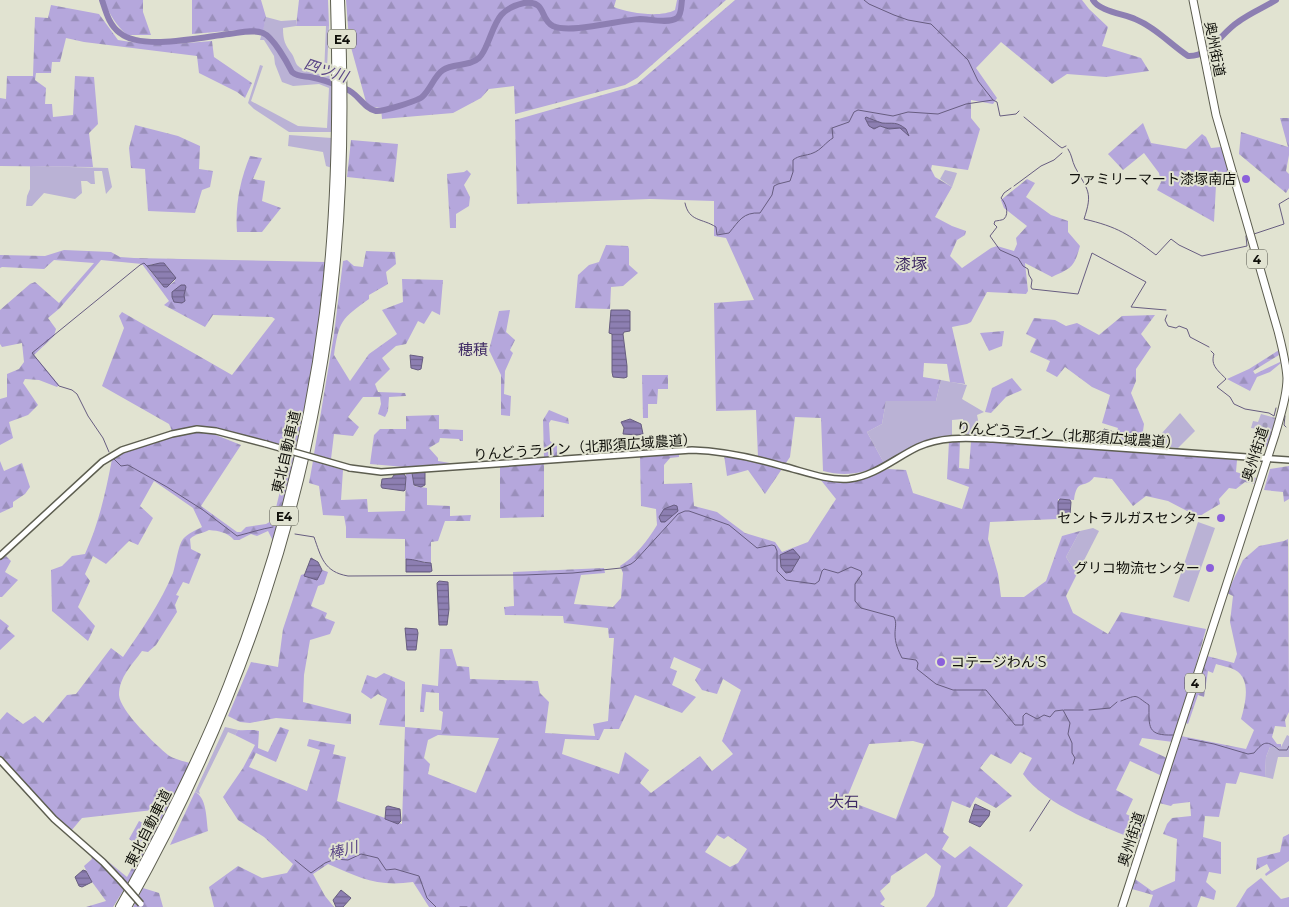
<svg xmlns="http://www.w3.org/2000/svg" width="1289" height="907" viewBox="0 0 1289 907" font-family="Montserrat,'Noto Sans JP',sans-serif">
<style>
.green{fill:#bab2d5}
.forest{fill:url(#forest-firs);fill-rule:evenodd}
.cemetery{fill:url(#cemetery-stones)}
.water{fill:url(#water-rules);stroke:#675d80}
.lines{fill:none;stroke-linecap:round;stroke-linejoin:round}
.stream{stroke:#675d80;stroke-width:1}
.river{stroke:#8d7fb2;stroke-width:6}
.tertiary-casing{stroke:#5d5e50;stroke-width:8}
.trunk-casing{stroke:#5d5e50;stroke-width:9}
.motorway-casing{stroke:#5d5e50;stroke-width:10}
.tertiary{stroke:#fff;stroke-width:5}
.trunk{stroke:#fff;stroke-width:7}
.motorway{stroke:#fff;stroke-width:8}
.tertiary-bridge-casing{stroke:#5d5e50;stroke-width:8;stroke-linecap:butt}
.tertiary-bridge{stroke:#fff;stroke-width:5}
.poi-dot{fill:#8b60db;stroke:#e1e3d1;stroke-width:2}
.labels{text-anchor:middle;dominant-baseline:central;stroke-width:4;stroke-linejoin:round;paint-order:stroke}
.shield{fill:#e1e3d1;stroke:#4e4f46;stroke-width:1}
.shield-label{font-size:12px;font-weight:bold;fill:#0f0f0a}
.street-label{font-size:14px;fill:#0f0f0a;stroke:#e1e3d1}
.poi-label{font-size:14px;fill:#0f0f0a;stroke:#e1e3d1;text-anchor:end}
.water-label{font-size:15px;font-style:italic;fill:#594486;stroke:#e1e3d1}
.neighbourhood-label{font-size:15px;fill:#3e2964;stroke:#e1e3d1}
.quarter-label{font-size:16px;fill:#3e2964;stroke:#e1e3d1}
</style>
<defs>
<pattern id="forest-firs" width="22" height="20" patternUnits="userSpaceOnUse" patternTransform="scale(1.25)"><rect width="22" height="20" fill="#b5a7dc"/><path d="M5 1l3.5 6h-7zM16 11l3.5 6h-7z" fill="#9a8fbb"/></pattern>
<pattern id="cemetery-stones" width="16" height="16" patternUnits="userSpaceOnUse" patternTransform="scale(1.25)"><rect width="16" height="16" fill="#bab2d5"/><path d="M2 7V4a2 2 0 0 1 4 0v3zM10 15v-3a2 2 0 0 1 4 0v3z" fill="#9f98b6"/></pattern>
<pattern id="water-rules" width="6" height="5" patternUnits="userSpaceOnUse" patternTransform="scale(1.25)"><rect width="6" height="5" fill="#8d7fb2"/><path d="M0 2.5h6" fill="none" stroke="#72668f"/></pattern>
</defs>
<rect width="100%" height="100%" fill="#e1e3d1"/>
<g class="green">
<path d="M266,17L281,21L296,20V26L283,28C283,40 285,45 292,54C294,57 295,62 297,65C303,72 316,73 324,75L326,26H329L327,68L333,88L331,132H289L254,109L248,103L260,65L263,66L251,101L298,126L327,128L329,88L319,84L293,86L282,82L275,64L274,56L264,40H260Z"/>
<polygon points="289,135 332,138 332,168 326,166 323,152 288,146"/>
<polygon points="30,166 108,168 112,187 106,194 102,171 94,171 95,184 91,184 87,181 81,181 82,193 75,199 44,193 32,206 26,206 27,196 30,189"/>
<polygon points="945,170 957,173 952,187 940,179"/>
<path d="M941,380L967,385L962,399L984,412L977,415L981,435L963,434V419L952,420V435C926,439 906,449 884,463L867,432L882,424L886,401H936Z"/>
<polygon points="1180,413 1195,431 1178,448 1162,446 1162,433"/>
<polygon points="1198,522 1215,528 1189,602 1173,597"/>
<polygon points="1093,528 1099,531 1077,574 1066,557 1080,531"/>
<polygon points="225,727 238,730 235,735 228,732 199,791 200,794 195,792"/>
<polygon points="1287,735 1289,736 1289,757 1278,757 1273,779 1265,777 1266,757 1270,747 1281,747"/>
</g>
<g class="forest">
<path d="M104,0H143V12L151,35H127C116,25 109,14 104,0Z"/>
<polygon points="192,0 261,0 266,17 263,31 251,29 192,34"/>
<polygon points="299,0 328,0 329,26 296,26"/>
<path d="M346,0H616L614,7C629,13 660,18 675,10L677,0H726L637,78L625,85L515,114L514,86L489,89L481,98L453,113L382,119L381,108L373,107L366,102L349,40Z"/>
<path d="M735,0H1082L1089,9L1108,27L1102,46L1141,58L1149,71L1106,77L1067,74L1052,84L1001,42L976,68L997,98L993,104L971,100V118L980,129L968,170L932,165L931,169L935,177L952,187L935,217L952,226L966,231L965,235L957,240L950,256L962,268L991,248L997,246L1014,251L1017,244L1016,238L1027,226L1004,208L1001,200L1027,179L1035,183L1026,197L1051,215L1068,221V232L1080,246C1074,268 1071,268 1052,277L1025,263L1028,291L1026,294L987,292L971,322L967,324L952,327L965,384L950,382L947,364L924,363L923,377L941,380L936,401H886L882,424L867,432L884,463C863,474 845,477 823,471L821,418L795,417L790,457L765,494L748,470L727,476L724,455L758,457L756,410L716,411L714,303L754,300L726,238L714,236V201L650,199L517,204L515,120L627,88L637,84Z"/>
<path d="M51,5L99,14L118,40C149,46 181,44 212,41L214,57L252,83L245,98L237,92L199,73L197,56L84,42L66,38L60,62H52L51,73H36L35,80L46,88L45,104H52L53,117L73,115L75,76L94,77L98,124L89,133L93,167L0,166V98L6,99L7,76H33L35,17L48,18Z"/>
<polygon points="1280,118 1289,118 1289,155 1286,171 1289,174 1289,188 1286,193 1239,154 1241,132 1288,147"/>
<polygon points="1143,123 1151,143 1186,149 1202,134 1206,137 1211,148 1221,147 1232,180 1216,185 1214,222 1157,190 1161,182 1159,173 1144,153 1123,170 1108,154"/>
<polygon points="135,125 178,136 200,146 199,169 213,171 210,187 202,190 195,213 148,211 145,169 131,168 129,148"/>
<polygon points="351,140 398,144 394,182 347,177"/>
<path d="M250,156L262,158L253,179L265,181L262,201L281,208L262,232H237C235,206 240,180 250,156Z"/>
<polygon points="467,170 471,174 464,185 470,197 469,206 456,214 456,228 450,228 447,174 464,172"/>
<polygon points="606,245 628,246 629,249 629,265 638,273 623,286 611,287 610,309 575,308 578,275 589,265 599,262"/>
<path d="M64,250L111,252L120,257L134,258L325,262C322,325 309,388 295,450L218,429L204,427L172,431L169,424L102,386L124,328L119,316L122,312L232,375L275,319L272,317L213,315L205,327L164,305L169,301L142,264L101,260L60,308L48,318L56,329L54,336L34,355L59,385L57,387L39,380L25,379L23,383L38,405L28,415L9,422L13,438L0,445V399L7,397V374L19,369L24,362L22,343L2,347L0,344V310L30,284L35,282L59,303L94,263L54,260L44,269L2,267L0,268V255L45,256ZM152,264L166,265L172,273L175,281L167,287H164L148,268Z"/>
<path d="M366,251L395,252L396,264L386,272L388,284L369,295V299C341,319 339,321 334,355L350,381L369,354L397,334L382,310L403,302L402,279L443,280L440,315L432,311L424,324L418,321L406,344L396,346L382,358L390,369L375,384L378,392L405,393L406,396L389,397L388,411L385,417L378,414L381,404L380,397H363L348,417L359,427L353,436L334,434L331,459L314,454L334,334L343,261L347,260L354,266L363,267Z"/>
<polygon points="510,310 506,332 515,340 510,350 513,353 505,371 504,394 511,396 510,416 501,415 501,375 489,350 499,311"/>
<polygon points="1155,315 1141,334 1151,347 1136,369 1136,381 1131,393 1144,424 1141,445 1112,445 1118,428 1102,423 1110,395 1092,387 1065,367 1057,377 1046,371 1050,361 1030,352 1036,339 1026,334 1034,318 1055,320 1066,326 1077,323 1099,335 1122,316"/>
<polygon points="1004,331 1002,346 989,351 980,333"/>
<polygon points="1279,350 1279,355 1253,371 1255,374 1280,362 1281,363 1270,372 1257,377 1250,391 1227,379 1249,369"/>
<polygon points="642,375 668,375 668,389 658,389 657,404 648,404 648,418 643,418"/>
<polygon points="1012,378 1022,390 1006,397 991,413 985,412 992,388"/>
<polygon points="549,410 568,418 569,424 551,420 549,423 550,441 557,446 557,457 544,458 543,420"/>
<polygon points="439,415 439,429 463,430 463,441 460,441 459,439 440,438 439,442 429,448 438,458 438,461 456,464 405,467 370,464 374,435 380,429 406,429 406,416"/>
<polygon points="1255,430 1272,431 1267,447 1252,441"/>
<path d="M197,432L211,433L241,445L201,506L237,532H241L246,527L266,524L273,520L289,454L294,456L285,498L273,541L268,531L257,536L251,534L239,540H234C227,532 219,531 209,530C202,534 196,533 190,539L191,549L201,554L189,584L183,582L176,595L179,596L175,605L177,612L156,645L148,652L142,651C132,665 119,677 119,695C120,711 156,745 168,755C174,759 183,761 190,763L141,862L113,907H86L106,901L92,882L84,866L92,859L88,845L127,877L143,848L129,839L139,821L153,828L162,809L82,818L71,831L56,818L0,756V720L7,712L23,724L35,716L43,723L67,695L76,694L111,648L123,657C141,631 161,602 173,573C176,563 178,546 183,539C187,534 196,530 202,527L193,508L154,481L140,506L153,518L138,545L129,541L106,564L93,556L85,574L90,581L78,607L95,626L88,641L52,611L51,570L62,566L72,556L85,554C99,523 106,491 112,459C137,445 168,436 197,432Z"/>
<path d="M949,441H960L959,468L969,469L971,441L1009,442L1237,460L1236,472L1256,478L1254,484L1245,482L1236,489L1229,488L1219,499L1220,504L1198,517L1189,520V512L1168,501L1146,496L1133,506L1112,479L1094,477C1085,490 1077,477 1074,500L1058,499V519L990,522L988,539L998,574L1001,597H1024L1046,581L1062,536L1080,531L1066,557L1077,574L1066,596L1073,613L1108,634L1121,612L1206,629L1180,722L1173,742L1142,738L1139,745L1167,758L1162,776L1130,761L1116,790L1133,799L1126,814L1145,823L1139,841C1104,827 1045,805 1023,774L1032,758L1020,752L1011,764L991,754L980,768L1012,796L996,808L976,797L970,808L952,801L943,832L949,837L942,849L955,858L970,846L1023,885L1007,907H926L934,896L941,866L926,853L891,876L890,882L880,891L885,899L880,904L885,907H429L413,882C377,887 360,878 328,864L313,874L325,896L334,907H214L209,887L238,866L262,878L287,873L293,864L264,837L238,820L223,797L243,768L255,745L235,735L238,730C245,731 253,729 259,731L258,748L268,752L280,727L289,730L276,762L256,753L249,767L307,791L320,750L307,746L309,739L335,745L333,754L346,757L337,801L402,824L405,727L379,725L387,699L378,694L371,699L361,692L367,675L376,678L384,673L405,682V727L441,730L443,712L439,710V693L426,692L424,712H420L422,684L438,686L440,649H452L457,666L469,667L470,679L538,681L540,693L549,702L545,733L595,736L593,724L608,721L614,638H609L608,628L564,623L563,616L505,615L504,607L514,606L513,572L604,568L605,573L581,575L574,604L613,607L621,598L623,573L620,566C635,557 648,540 657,525L656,509L641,506L640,456L679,454V457L670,458L664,465V484L692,483L694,506L717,512L745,533L775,542L782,552L808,542L836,499L820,479L852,481L867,477L888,469L906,470L913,493L962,509L969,487L947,479ZM674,657L701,669L695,680L702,690L717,694L723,679L741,690L722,741L733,754L712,771L700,756L651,793L640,783L649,770L625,752L619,774L562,754L565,739L599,740L604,729H619L635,695L682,713L696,697L672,685L677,671L670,668ZM438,735L499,738L476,793L428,774L430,764L424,758L428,740ZM913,741L924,744L896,819L846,800L869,744ZM717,835L724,839L728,836L747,849L738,863L730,867L705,852Z"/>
<polygon points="0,461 4,471 22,463 30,487 25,494 13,502 13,507 0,513"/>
<polygon points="313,461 343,470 341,500 367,499 368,512 405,511 406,473 412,473 414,486 427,488 427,505 450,506 450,516 471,515 470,521 445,521 438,541 431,542 431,563 405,559 405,539 346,538 346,527 344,516 323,515 319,486 309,483"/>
<polygon points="544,464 544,517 500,518 500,467"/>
<polygon points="1289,466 1289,499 1284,502 1283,492 1264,490 1270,469"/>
<path d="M1288,539L1289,712L1285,720L1286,727L1275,726L1272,737L1277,744H1281V747H1270L1266,757L1265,777L1240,772L1236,784L1226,783L1219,817L1205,816L1203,837L1221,842V874L1209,872L1206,882L1216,891L1214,900L1201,896L1197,907H1149L1153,895L1132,889L1135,879L1152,891L1175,881L1177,839L1163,834L1167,824L1172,818L1191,816L1190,802L1173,804L1171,806L1159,803L1181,736L1246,749L1254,730L1241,719C1245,705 1252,679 1235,670C1230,667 1222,666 1216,664L1213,673L1208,671L1204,697L1198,695L1188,724L1184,722L1207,656L1234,663L1237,654L1230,622L1233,596L1227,593L1243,560L1259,546L1284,541Z"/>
<polygon points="6,556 11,561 5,572 18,580 2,597 0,597 0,560"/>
<polygon points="322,570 328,572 324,584 318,586 311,606 327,613 325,618 335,622 330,634 310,640 304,675 303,702 351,714 351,724 276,718 250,723 240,722 228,716 251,662 278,667 283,629 301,575 304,574 317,580"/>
<polygon points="0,619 9,626 7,629 15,636 0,650"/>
<path d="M195,792C207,798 206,818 208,831L170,845Z"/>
<polygon points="1289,834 1289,861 1266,876 1265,874 1270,870 1267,864 1256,870 1257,858 1280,852 1283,837"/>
<polygon points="1261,878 1281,899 1289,897 1289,907 1236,907 1247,889"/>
<polygon points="143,888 159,893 163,907 133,907"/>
</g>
<polygon class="cemetery" points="1261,414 1276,418 1272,431 1251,428 1253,421 1258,422"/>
<g class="water">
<path d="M866,117C871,119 876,121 882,123C893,124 896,121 906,129L909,136L900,128L889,129L880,126L874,129L869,126L865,118Z"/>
<polygon points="160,263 164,263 176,278 167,287 164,287 147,266"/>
<polygon points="181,285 185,285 186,287 184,295 185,301 182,303 174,302 172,297 172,292"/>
<polygon points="611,310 628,310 630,311 630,331 624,332 623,334 627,366 627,377 624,378 613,377 612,372 612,334 609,333"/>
<polygon points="410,355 423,357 421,369 418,370 411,368"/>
<polygon points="630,419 641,424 643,434 637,435 623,434 624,428 621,422"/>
<polygon points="1104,429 1114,432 1111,444 1098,443"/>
<polygon points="425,472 425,485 421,487 414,485 412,473"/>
<polygon points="404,474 406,477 405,490 404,491 382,488 381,486 382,479 392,478 394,475"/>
<polygon points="1060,499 1070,500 1071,502 1070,515 1058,515 1058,502"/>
<polygon points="674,505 677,506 678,511 665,522 661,522 659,517 664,509"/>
<polygon points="793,549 800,557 791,572 786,573 781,567 780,555"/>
<polygon points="311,558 318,562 322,570 317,580 304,576"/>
<path d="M406,559C415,559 422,563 431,563L432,571L430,572H406Z"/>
<polygon points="439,581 448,582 449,609 447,625 439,625 437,583"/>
<polygon points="405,628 417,629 418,633 416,650 407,650"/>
<polygon points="975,804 990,811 989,816 980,827 969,822"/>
<polygon points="388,806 400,809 401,821 398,824 385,819 386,807"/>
<polygon points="83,870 86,871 92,882 82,887 79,886 75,877"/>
<polygon points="341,890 351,898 343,907 336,907 333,900"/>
</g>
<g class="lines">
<g class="stream">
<polyline points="864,0 869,4 894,15 908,20 931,24 968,60 978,81 993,100"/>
<polyline points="1024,117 1059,146 1062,148 1066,146"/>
<path d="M1068,149C1072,155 1072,161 1075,167C1088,191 1093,192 1084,219C1118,227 1128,234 1156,255L1171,239L1179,245L1202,256L1247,246L1246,236"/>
<polyline points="1014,186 1041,166 1054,160 1062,153"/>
<path d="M1011,188L1004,193L1001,198C1005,202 1010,213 1004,219C1003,220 996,221 995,221L994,224L997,227L990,236L1000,250L1018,258L1023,266L1028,269L1029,275L1032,280L1031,287L1032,289L1078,294L1092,253L1146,282L1131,307L1166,310"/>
<path d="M685,203C689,222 702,218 716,227L717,235L729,233C739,221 743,212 760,213L772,195L774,186L778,184L790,181L793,172V160C799,155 806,156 813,153C821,150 826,142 833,138L832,128L849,122L854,112L858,110L893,116L908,112L938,114L966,104L993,100L997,102L1000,116L1016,114L1019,111"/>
<polyline points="1254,234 1284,224 1279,204 1289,198"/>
<polyline points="1167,315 1165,320 1168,326 1176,328 1179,326 1187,329 1190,337 1209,347"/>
<path d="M1211,351L1214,354C1210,366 1219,371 1226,379L1217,387L1230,397L1234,404L1245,409L1269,413L1274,416L1276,408"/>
<polyline points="1285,416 1284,425 1286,427"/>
<polyline points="109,452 103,438 88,416 77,394 72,390 59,386 32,353 140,265 144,263 147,266"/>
<path d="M114,459L121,466L128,465L167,487L203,510L237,536C249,533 261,529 273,527"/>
<path d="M295,534L314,537C321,557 324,572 348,576L524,575L573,573L621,568L631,564L635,561L678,514L685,511H689L729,525L757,548L772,545L775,546L777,551V571L786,580L815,584L819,581L822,571L824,569L838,573L851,567L861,571L862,574L855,584V601L861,608L894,617C897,623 895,627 895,634C895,643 898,650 902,658L916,660L918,663L917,669L936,684L953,690H986L1015,725H1023V716L1026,713L1037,719L1044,715L1050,717L1055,711L1063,710L1070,723L1068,734L1072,743V753L1075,758L1073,764"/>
<path d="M1121,701C1139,694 1134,695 1149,705C1149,727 1147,736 1173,735"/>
<polyline points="1064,710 1083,710"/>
<polyline points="1089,710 1110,708 1117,702"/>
<path d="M1188,739L1214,744L1248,754L1254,753C1264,741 1267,740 1279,750H1287L1289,746"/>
<polyline points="1030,831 1050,800"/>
<polyline points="295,860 311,873 325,863 335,859 348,860 361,854 378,858 386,870 395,869 419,876 427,898 436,907"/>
<polyline points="460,907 467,907"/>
</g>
<g class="river">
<path d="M102,0C106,12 109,25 120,33C142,51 202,37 229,34C239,33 252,29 263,33C273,37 287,62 292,72C298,77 303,76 310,77C322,79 335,84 346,89C358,93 363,108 376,111C382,112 417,101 422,97C431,89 434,76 443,70C453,63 469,67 479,58C483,54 486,47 488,42C497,20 499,9 524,3C547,0 539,19 553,26C570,34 619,20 640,19C650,19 668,24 677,18C682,14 681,5 682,0"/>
<path d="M1093,0C1099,11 1124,14 1135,19C1155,27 1170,44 1188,56C1210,57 1221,33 1238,22C1250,13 1263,8 1276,0"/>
</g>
<g class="tertiary-casing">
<g id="tertiary">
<path d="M350,468L381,472L692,450C723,451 751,457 782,466C803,471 827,481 849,479C875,476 895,458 918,447C942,436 967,438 993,439L1289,460"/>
<polyline points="0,556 102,462 122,450 172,434 197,429 216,431 266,444"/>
<polyline points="0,760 54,819 103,862 120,880"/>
</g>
</g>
<g class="trunk-casing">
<path id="trunk" d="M1122,907L1275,435C1280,417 1287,397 1287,378C1286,362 1282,347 1278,331L1216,115L1193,0"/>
</g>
<g class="motorway-casing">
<g id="motorway">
<path d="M120,907C160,835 198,762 228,685C275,566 308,440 324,313C337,209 338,105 335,0"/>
<path d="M127,907C238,711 313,495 335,270C344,180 344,90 340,0"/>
</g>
</g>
<use href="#tertiary" class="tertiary"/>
<use href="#trunk" class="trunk"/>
<use href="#motorway" class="motorway"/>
<g class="tertiary-bridge-casing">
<g id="tertiary-bridge">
<polyline points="266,444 350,468"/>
<polyline points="120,880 141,904"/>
</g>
</g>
<use href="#tertiary-bridge" class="tertiary-bridge"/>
</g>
<g class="poi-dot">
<circle cx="1246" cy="179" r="5"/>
<circle cx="1221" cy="518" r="5"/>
<circle cx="1210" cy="568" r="5"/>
<circle cx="941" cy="662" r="5"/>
</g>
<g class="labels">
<g class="shield">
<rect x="328" y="29.5" width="28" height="19" rx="4"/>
<rect x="1247" y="249.5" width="20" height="19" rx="4"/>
<rect x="270" y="506.5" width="28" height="19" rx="4"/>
<rect x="1185" y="673.5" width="20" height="19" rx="4"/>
</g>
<g class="shield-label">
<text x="342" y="39">E4</text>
<text x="1257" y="259">4</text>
<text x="284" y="516">E4</text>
<text x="1195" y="683">4</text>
</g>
<g class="street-label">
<text transform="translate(1215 49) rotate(79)">奥州街道</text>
<text transform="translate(1068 435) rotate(4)">りんどうライン（北那須広域農道）</text>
<text transform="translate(585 447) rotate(-4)">りんどうライン（北那須広域農道）</text>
<text transform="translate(286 452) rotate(-77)">東北自動車道</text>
<text transform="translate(1255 454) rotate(-72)">奥州街道</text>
<text transform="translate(148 828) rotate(-63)">東北自動車道</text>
<text transform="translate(1131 839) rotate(-72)">奥州街道</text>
</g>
<g class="poi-label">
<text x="1236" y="179">ファミリーマート漆塚南店</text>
<text x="1211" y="518">セントラルガスセンター</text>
<text x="1200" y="568">グリコ物流センター</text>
<text x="951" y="662" text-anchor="start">コテージわん’S</text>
</g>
<g class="water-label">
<text transform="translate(326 70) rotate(18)">四ツ川</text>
<text transform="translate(343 850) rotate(-14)">棒川</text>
</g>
<g class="neighbourhood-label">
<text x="473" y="349">穂積</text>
<text x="844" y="801">大石</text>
</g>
<g class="quarter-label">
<text x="911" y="264">漆塚</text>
</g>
</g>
</svg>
